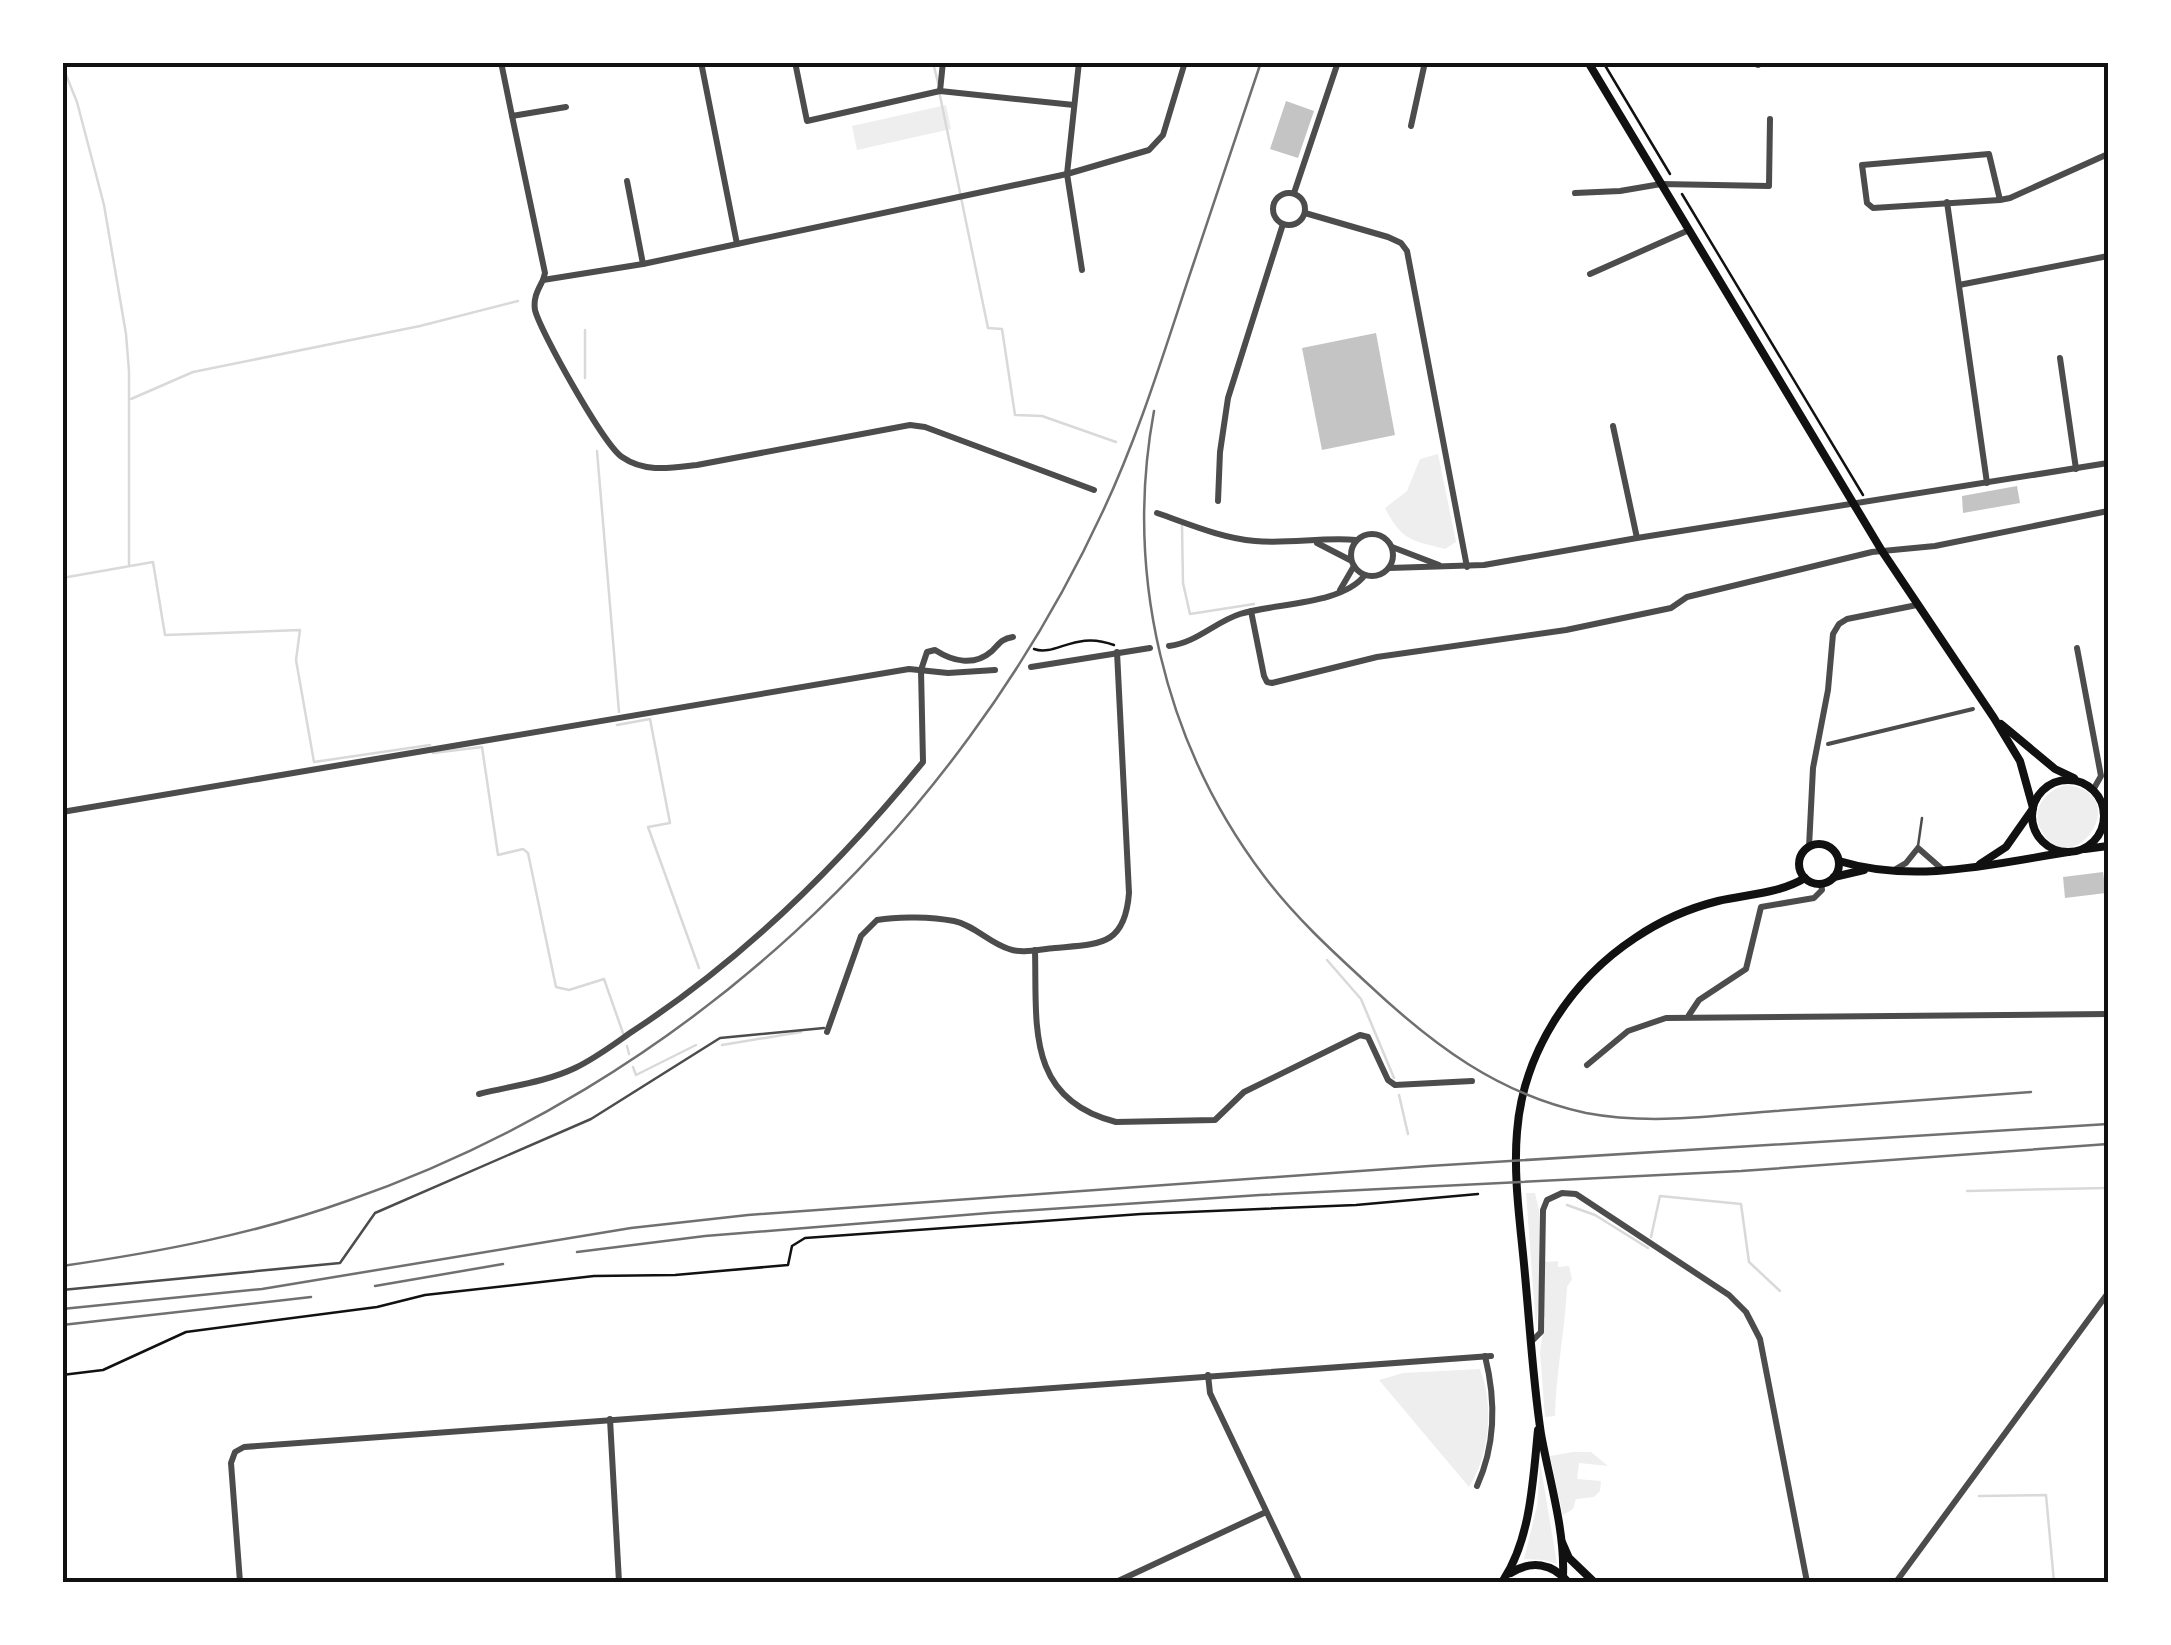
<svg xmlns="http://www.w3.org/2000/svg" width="2171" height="1645" viewBox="0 0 2171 1645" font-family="'Titillium Web',sans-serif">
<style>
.green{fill:#eee}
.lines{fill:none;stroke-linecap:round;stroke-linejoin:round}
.stream{stroke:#d9d9d9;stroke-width:2.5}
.building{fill:#c4c4c4}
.path{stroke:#111;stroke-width:2.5}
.service{stroke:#4c4c4c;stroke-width:2.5}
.pedestrian{stroke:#4c4c4c;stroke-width:4}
.minor{stroke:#4c4c4c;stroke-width:6}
.secondary{stroke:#111;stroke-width:8}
.rail{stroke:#707070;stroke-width:2.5}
.neatline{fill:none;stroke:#111;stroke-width:4}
</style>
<rect width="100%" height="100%" fill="#fff"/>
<g class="green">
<polygon points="946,105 951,129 857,150 852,126"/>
<path d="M1438,454L1456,542L1445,549C1411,540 1402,541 1385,508L1407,491L1420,459Z"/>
<path d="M2067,785C2136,794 2073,883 2042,832C2029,810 2046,789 2067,785Z"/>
<path d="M1526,1193H1535L1539,1210V1256L1546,1262L1558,1261V1267L1569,1266L1572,1279L1567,1287C1565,1330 1556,1372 1555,1416L1545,1417L1540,1352L1545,1319L1538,1307L1536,1327Z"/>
<path d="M1480,1369C1494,1406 1490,1453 1469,1487L1379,1380L1403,1373Z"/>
<polygon points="1573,1452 1591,1452 1608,1466 1579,1463 1577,1479 1601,1481 1600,1491 1594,1497 1576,1499 1573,1509 1563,1515 1550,1456"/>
<polygon points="1540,1462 1557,1564 1543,1560 1524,1559 1537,1506"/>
</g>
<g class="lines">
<g class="stream">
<polyline points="933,62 938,83"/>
<polyline points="62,65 77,102 104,205 126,334 129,371 129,565"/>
<polyline points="939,91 988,328 1002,329 1015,415 1042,416 1116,442"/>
<polyline points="585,330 585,378"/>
<polyline points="131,399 193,372 420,326 518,301"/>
<polyline points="597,451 619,712"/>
<polyline points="1182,526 1183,583 1190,614 1254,604"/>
<polyline points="62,578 153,562 165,635 300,630 296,660 314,762 430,745"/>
<polyline points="617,725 650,719 670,823 648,827 699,968"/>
<polyline points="433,753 482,747 498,855 523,849 528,853 556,987 569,990 604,979 623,1033"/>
<polyline points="1327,960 1361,999 1394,1078"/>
<polyline points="722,1045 801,1032"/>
<polyline points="627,1046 629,1054"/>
<polyline points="633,1067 636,1075 696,1045"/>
<polyline points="1399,1095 1408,1134"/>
<polyline points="1967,1191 2108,1188"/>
<polyline points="1567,1205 1595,1215 1648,1248"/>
<polyline points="1651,1237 1660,1196 1741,1204 1749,1262 1780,1291"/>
<polyline points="1979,1496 2046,1495 2054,1582"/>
</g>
</g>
<g class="building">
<polygon points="1286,101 1314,111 1298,158 1270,149"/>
<polygon points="1376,333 1395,435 1322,450 1302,348"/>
<polygon points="2017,486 2020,503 1963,513 1962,496"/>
<polygon points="2103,872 2106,893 2065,898 2063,877"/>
</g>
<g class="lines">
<g class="path">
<polyline points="1603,62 1670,174"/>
<polyline points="1682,194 1863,495"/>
<path d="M1034,649C1056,657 1075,630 1114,645"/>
<polyline points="62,1375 103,1370 186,1332 377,1307 425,1295 594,1276 675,1275 788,1265 792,1246 805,1238 1141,1214 1356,1205 1478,1194"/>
</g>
<g class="service">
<polyline points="1918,846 1922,818"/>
<polyline points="62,1290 340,1263 375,1213 591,1119 720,1038 824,1028"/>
</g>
<polyline class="pedestrian" points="1828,744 1973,709"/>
<g class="minor">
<polyline points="501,62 512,116 566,107"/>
<polyline points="701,62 737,244"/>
<polyline points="795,62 807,121 940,91 1074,105"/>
<polyline points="1079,62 1067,174 1082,270"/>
<polyline points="1758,65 1758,62"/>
<polyline points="940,91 943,62"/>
<polyline points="512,116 545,273 543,280"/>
<polyline points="1411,126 1425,62"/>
<polyline points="627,181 643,264"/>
<circle cx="1289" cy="209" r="16"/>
<polyline points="1294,193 1338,62"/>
<polyline points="1575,193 1620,191 1661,184 1769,186 1770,119"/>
<polyline points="2000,200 1989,154 1862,165 1867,203 1873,208 2000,200 2010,198 2108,154"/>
<polyline points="1947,202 1987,483"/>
<polyline points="1305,213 1388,237 1401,243 1407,251 1467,567"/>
<polyline points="1590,274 1689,230"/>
<polyline points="1959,285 2108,256"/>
<polyline points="2060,358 2076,469"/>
<polyline points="1613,426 1637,538"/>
<path d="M1094,490L925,427L910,425L697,465C671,468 645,473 622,457C604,445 540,331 535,310C533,298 538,290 543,280L643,264L737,244L1067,174L1149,150L1163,135L1185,62"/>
<polyline points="1218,501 1220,452 1228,398 1283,224"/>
<path d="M1157,513C1189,524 1221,538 1255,541C1289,544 1323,537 1356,540"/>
<circle cx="1372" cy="555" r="21"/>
<polyline points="1317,543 1350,560"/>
<polyline points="1392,547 1439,565"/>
<polyline points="1389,568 1484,565 1637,538 2108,463"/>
<polyline points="1340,590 1354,566"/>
<polyline points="1251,611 1264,676 1267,682 1272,683 1377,657 1566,630 1671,608 1687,597 1872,552 1935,546 2108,511"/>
<path d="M1169,646C1196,643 1215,622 1240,614C1275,603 1342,605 1365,575"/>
<polyline points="2077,648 2101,776 2093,790"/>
<polyline points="1031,667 1150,648"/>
<polyline points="62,812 909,669 948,673 995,670"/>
<polyline points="1809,847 1813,768 1828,690 1833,634 1839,624 1847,619 1917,605"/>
<polyline points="1894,870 1906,863 1918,848 1942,869"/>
<path d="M1035,950C1037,1024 1025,1099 1116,1122L1215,1120L1244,1092L1360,1035L1368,1037L1388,1080L1395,1085L1472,1081"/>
<polyline points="1689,1015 1699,1000 1746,969 1761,907 1814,898 1822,890 1821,883"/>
<path d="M827,1032L861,936L877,920C899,916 932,917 954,921C974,925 989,943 1009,949C1022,954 1040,949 1055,948C1100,944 1125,946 1129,893L1117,652"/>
<polyline points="1587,1065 1628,1031 1666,1018 2108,1014"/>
<path d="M479,1094C511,1086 546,1082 575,1068C596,1058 614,1044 633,1031C745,958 839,865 923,762L921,670L927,652L935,650C952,661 974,667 992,651C1000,643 1001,639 1013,637"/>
<polyline points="1531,1342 1541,1332 1543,1210 1547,1200 1562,1193 1576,1194 1729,1295 1746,1312 1760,1339 1807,1582"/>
<polyline points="1208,1375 1210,1393 1300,1582"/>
<polyline points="610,1419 619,1582"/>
<path d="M1477,1486C1496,1444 1496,1400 1485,1356"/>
<polyline points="240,1582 231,1463 235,1452 244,1447 1491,1356"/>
<polyline points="1116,1582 1266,1512"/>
<polyline points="1896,1582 2108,1293"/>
</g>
<g class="secondary">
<polyline points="1588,62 1882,551 1994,718 2020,761 2033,808"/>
<polyline points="2001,724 2055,769 2074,778"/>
<circle cx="2068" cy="816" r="36"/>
<circle cx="1819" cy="864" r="20"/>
<polyline points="2085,849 2108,846"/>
<path d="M1839,861C1914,884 1993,864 2068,852"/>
<polyline points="1980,864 2006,847 2032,810"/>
<polyline points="1834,877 1864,870"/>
<polyline points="1562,1542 1569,1558 1594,1582"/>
<path d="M1511,1573C1531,1560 1552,1563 1568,1582"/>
<path d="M1563,1576C1565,1530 1549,1479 1541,1434C1533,1381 1530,1328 1525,1275C1521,1228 1513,1179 1517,1132C1523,1053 1570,981 1635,938C1660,921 1690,908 1718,901C1748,894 1778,894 1805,878"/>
<path d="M1504,1579C1531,1537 1533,1479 1538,1430"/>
</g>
<g class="rail">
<path d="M1154,411C1124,573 1164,744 1264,876C1294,916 1331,950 1368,984C1433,1045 1498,1094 1586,1113C1649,1125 1712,1116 1775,1111C1860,1105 1946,1098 2031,1092"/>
<polyline points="577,1252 705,1236 989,1213 1260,1195 1741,1171 2108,1144"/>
<path d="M62,1266C159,1252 255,1234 347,1201C681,1085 955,830 1103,511C1141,430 1166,345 1194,262C1216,195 1239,129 1261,62"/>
<polyline points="375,1286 503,1264"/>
<polyline points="62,1309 262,1289 631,1228 748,1215 1429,1166 2108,1124"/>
<polyline points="62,1325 311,1297"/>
</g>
</g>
<rect width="2171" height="1645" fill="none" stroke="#ffffff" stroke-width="130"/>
<rect x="65" y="65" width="2041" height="1515" class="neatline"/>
</svg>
